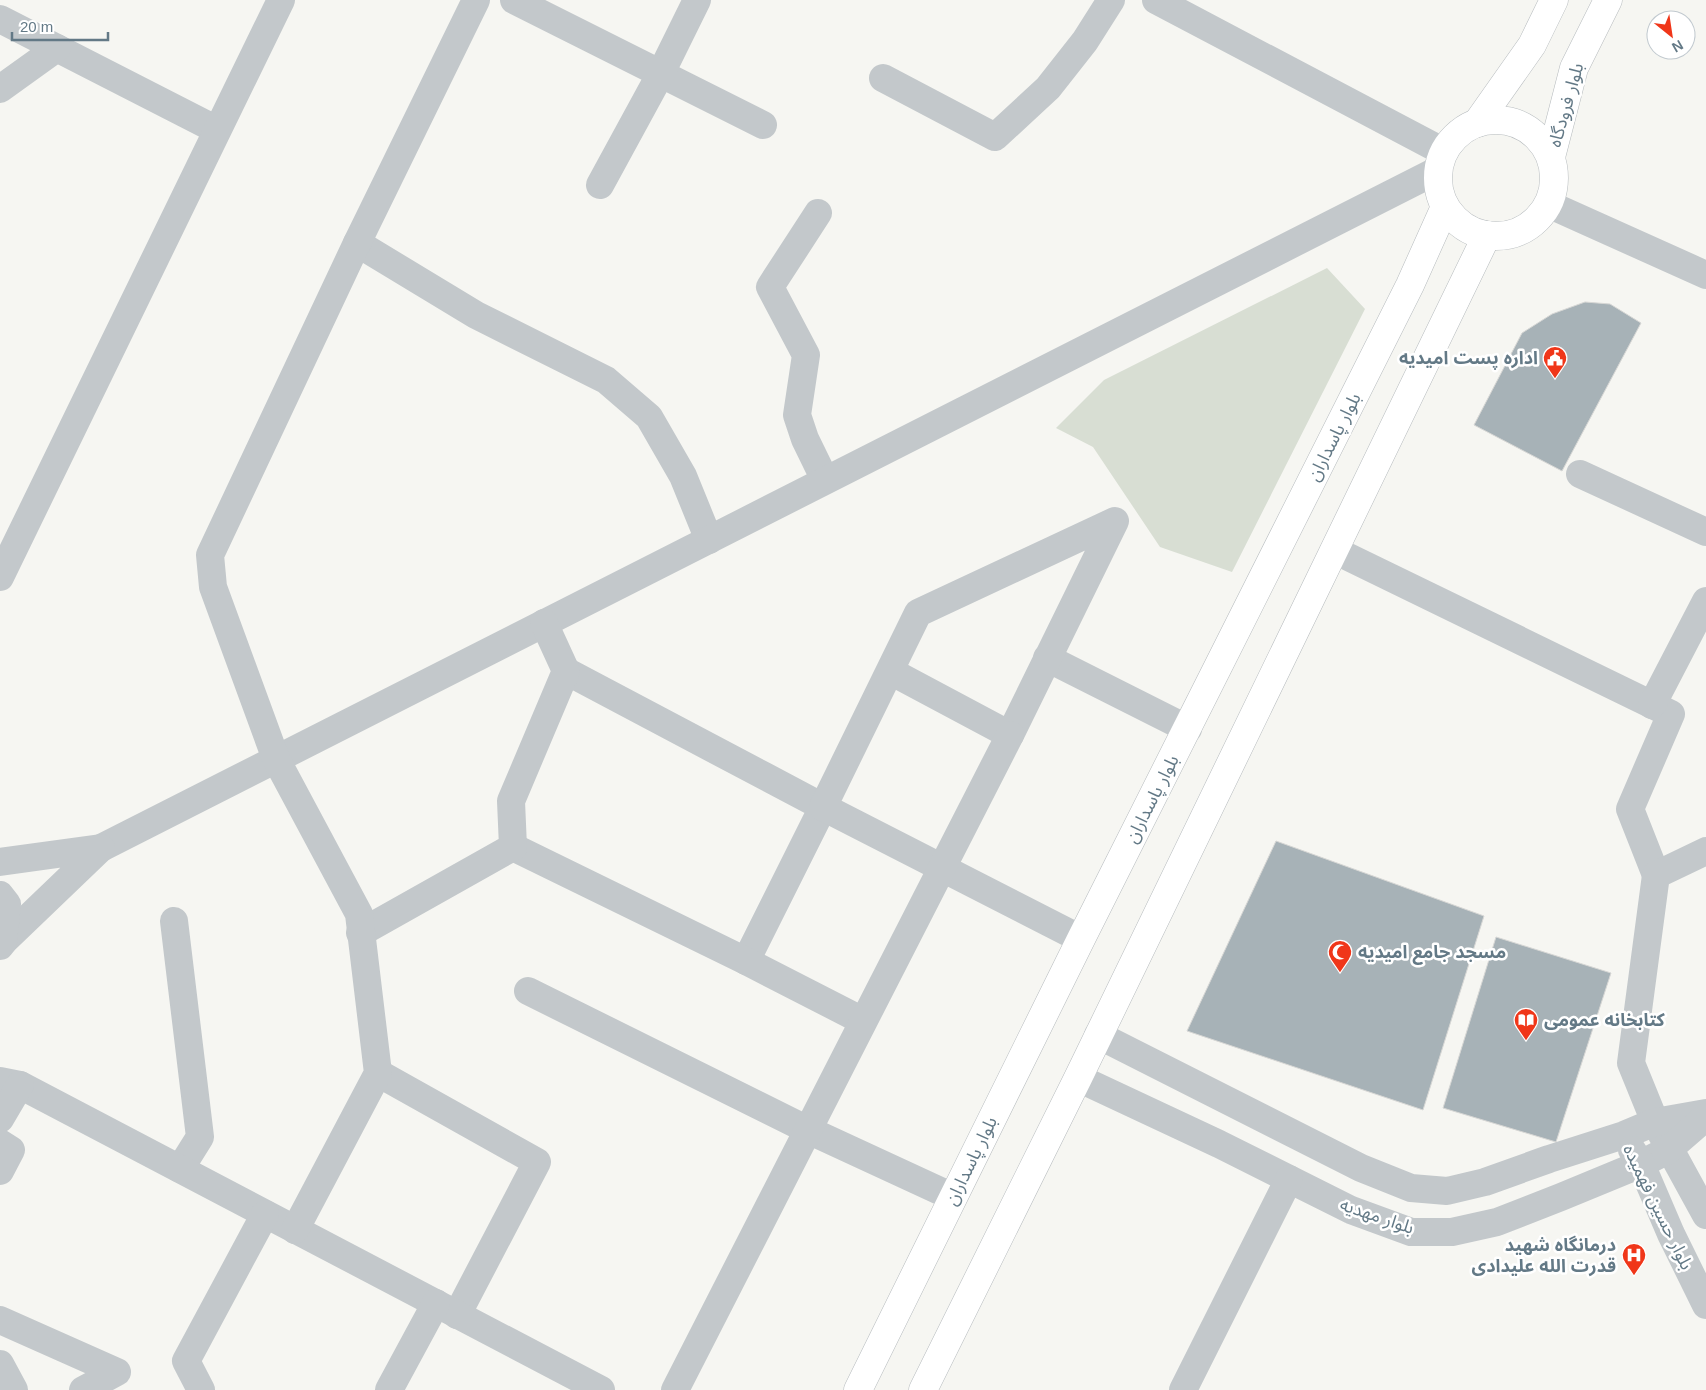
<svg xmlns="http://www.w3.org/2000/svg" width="1706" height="1390" viewBox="0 0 1706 1390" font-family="Helvetica,'Noto Sans Arabic',sans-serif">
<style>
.green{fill:#d8ded3}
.building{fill:#a7b2b7;stroke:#d7d7d5}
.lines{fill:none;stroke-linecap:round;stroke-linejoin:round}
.major-casing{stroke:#b6bbbe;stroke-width:29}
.minor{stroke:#c3c8cb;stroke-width:28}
.major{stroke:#fff;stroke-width:28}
.labels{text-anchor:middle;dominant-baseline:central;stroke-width:5;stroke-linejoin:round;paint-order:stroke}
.street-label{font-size:18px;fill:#637986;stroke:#fff}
.poi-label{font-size:18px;font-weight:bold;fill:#637986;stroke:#fff;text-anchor:end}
</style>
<rect width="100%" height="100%" fill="#f6f6f2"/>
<polygon class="green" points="1327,268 1365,309 1232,572 1160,547 1093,447 1056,428 1104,380"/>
<g class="building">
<polygon points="1585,302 1610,304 1641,323 1562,471 1474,425 1522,333 1552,314"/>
<polygon points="1276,841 1484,916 1423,1110 1187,1031"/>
<polygon points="1496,937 1611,973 1556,1142 1443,1108"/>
</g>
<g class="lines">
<g class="major-casing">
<g id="major">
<circle cx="1496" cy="178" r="58"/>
<polyline points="1477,123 1532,45 1554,0"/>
<polyline points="1551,157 1574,68 1608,0"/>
<polyline points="858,1390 1081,939 1410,285 1445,207"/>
<polyline points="923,1390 1078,1078 1487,235"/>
</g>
</g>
<g class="minor">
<polyline points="514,0 763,125"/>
<polyline points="1156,0 1444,152"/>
<polyline points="0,19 217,130"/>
<polyline points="883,78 995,137 1048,88 1085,41 1111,0"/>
<polyline points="0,89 57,48"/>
<polyline points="600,185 661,73 697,0"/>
<polyline points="1548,204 1706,275"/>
<polyline points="818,213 770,287 806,355 797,415 805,439 825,480"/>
<polyline points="357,243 476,315 606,380 649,417 683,476 709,540"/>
<polyline points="1580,474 1706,532"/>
<polyline points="1334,550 1671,714 1630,809 1656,875"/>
<polyline points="0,577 281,0"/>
<polyline points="1047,658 1188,729"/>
<polyline points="566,671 823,807 746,961"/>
<polyline points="890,671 1010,735 1115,521 918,613 823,807 1081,939"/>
<polyline points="1652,705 1706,601"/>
<polyline points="513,847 746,961 863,1021"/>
<polyline points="101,848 1438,170"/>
<polyline points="1706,851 1656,875 1631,1063 1655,1122 1706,1215"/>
<polyline points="0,862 101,848 3,942"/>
<polyline points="0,895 7,904 3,942 0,946"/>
<polyline points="174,921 200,1137 180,1169"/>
<polyline points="360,933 513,847 511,801 566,671 544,623"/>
<polyline points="528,991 808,1130 953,1197"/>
<polyline points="1098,1035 1361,1168 1411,1188 1447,1191 1485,1182 1549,1159 1624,1135 1655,1122 1706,1113"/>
<polyline points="378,1073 537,1162 457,1315"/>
<polyline points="1078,1078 1219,1144 1351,1210 1411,1232 1452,1232 1497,1222 1561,1197 1641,1164 1668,1150 1706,1117"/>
<polyline points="0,1081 20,1085 601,1390"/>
<polyline points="0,1119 20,1085"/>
<polyline points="0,1143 11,1150 0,1171"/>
<polyline points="1632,1150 1641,1164 1671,1234 1706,1305"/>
<polyline points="295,1230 378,1073 359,914 276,759 213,587 210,555 357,243 476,0"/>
<polyline points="0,1320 117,1372 83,1390"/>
<polyline points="0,1364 14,1390"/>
<polyline points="201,1390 186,1361 265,1214"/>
<polyline points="389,1390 436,1303"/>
<polyline points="675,1390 1010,735"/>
<polyline points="1183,1390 1289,1179"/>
</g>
<use href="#major" class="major"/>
</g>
<defs>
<g id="civic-pin" transform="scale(1.25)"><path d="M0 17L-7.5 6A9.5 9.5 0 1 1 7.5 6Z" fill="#f03619" stroke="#fff"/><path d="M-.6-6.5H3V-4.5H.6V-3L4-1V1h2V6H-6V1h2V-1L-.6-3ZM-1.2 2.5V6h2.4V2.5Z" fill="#fff"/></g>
<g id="mosque-pin" transform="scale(1.25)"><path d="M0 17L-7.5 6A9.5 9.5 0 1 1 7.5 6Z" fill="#f03619" stroke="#fff"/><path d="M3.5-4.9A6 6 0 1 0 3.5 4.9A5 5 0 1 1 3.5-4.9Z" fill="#fff"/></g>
<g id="library-pin" transform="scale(1.25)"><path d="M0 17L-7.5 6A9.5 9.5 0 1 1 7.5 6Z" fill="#f03619" stroke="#fff"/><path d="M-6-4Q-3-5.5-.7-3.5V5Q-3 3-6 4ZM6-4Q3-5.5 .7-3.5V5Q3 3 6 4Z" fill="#fff"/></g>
<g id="hospital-pin" transform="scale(1.25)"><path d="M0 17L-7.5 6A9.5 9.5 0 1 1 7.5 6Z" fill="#f03619" stroke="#fff"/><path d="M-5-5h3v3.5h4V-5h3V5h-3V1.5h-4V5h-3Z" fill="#fff"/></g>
</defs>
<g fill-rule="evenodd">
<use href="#civic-pin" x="1555" y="358"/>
<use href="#mosque-pin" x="1340" y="952"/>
<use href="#library-pin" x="1526" y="1020"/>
<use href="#hospital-pin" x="1634" y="1255"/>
</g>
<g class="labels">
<g class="street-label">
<text transform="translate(1566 105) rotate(-74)">بلوار فرودگاه</text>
<text transform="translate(1334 437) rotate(-63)">بلوار پاسداران</text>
<text transform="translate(1152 799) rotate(-63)">بلوار پاسداران</text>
<text transform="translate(971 1161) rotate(-64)">بلوار پاسداران</text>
<text transform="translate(1658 1207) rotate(64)">بلوار حسین فهمیده</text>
<text transform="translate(1377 1216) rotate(19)">بلوار مهدیه</text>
</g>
<g class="poi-label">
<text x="1538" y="358">اداره پست امیدیه</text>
<text x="1358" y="952" text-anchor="start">مسجد جامع امیدیه</text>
<text x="1544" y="1020" text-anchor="start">کتابخانه عمومی</text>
<text x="1616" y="1245">درمانگاه شهید<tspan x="1616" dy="21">قدرت الله علیدادی</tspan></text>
</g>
</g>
<g transform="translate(1671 35) rotate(150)"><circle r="24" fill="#ffffff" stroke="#c1c9cf"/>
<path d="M0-4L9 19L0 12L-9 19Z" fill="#f03619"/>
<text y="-8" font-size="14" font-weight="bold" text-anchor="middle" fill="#637986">N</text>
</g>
<path d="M12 32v8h96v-8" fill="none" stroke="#637986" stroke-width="2.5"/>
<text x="20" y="32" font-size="15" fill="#637986" stroke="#ffffff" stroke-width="4" paint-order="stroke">20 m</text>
</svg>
